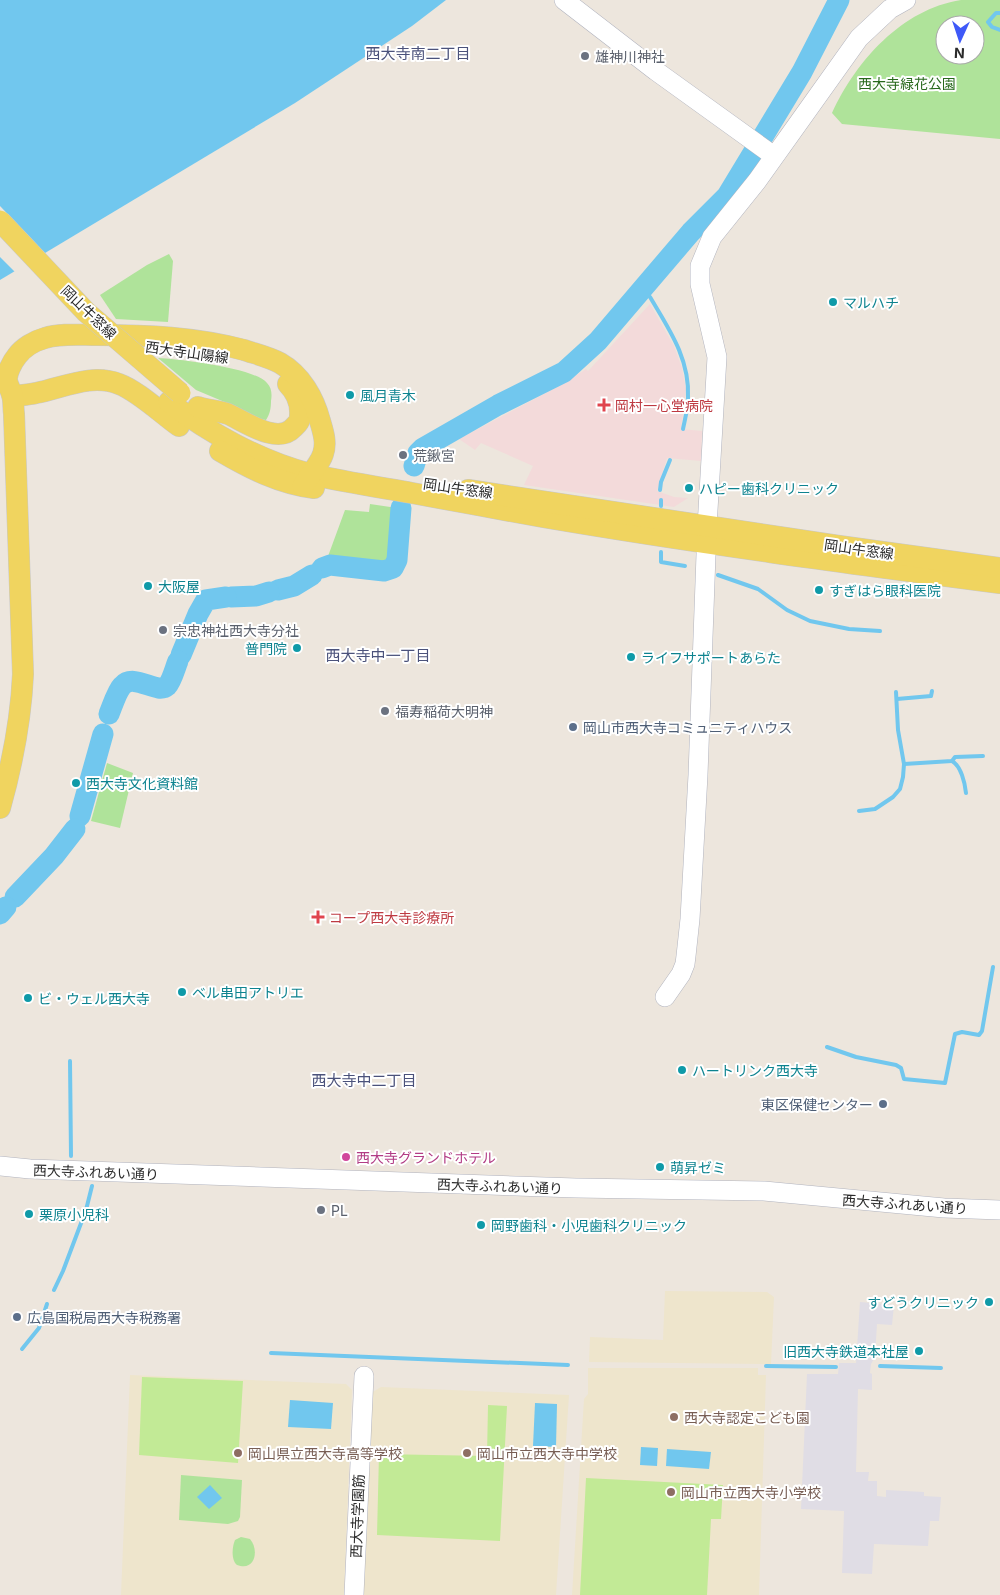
<svg xmlns="http://www.w3.org/2000/svg" width="1000" height="1595" viewBox="0 0 1000 1595" font-family="Inter,'Noto Sans JP',sans-serif">
<style>
.industrial{fill:#e0dde5}
.education{fill:#eee5cc}
.medical{fill:#f3dada}
.green{fill:#afe39a;fill-rule:evenodd}
.pitch{fill:#c2ea96}
.water{fill:#71c7ee}
.pier{fill:#ede6dd}
.lines{fill:none;stroke-linecap:round;stroke-linejoin:round}
.stream{stroke:#71c7ee;stroke-width:4}
.river{stroke:#71c7ee;stroke-width:21}
.secondary-casing{stroke:#b1b3be;stroke-width:20}
.primary-casing{stroke:#c8c8c8;stroke-width:22}
.secondary{stroke:#fff;stroke-width:19}
.primary{stroke:#f0d45f;stroke-width:21}
.primary-bridge-casing{stroke:#c8c8c8;stroke-width:22;stroke-linecap:butt}
.primary-bridge{stroke:#f0d45f;stroke-width:21}
.worship-dot{fill:#6b7280;stroke:#fff;stroke-width:2}
.culture-dot{fill:#0f9aa8;stroke:#fff;stroke-width:2}
.health-dot{fill:#e0444e;stroke:#fff;stroke-width:2}
.service-dot{fill:#5c6f8a;stroke:#fff;stroke-width:2}
.hotel-dot{fill:#d1479c;stroke:#fff;stroke-width:2}
.education-dot{fill:#8d6e63;stroke:#fff;stroke-width:2}
.labels{text-anchor:middle;dominant-baseline:central;stroke-width:4;stroke-linejoin:round;paint-order:stroke}
.worship-label{font-size:14px;fill:#5b616d;stroke:#fff;text-anchor:start}
.park-label{font-size:14px;fill:#27681b;stroke:#fff}
.culture-label{font-size:14px;fill:#0d838f;stroke:#fff;text-anchor:start}
.street-label{font-size:14px;fill:#2b2b2b;stroke:#fff}
.health-label{font-size:14px;fill:#be3a42;stroke:#fff;text-anchor:start}
.service-label{font-size:14px;fill:#4e5e75;stroke:#fff;text-anchor:start}
.hotel-label{font-size:14px;fill:#b23c85;stroke:#fff;text-anchor:start}
.education-label{font-size:14px;fill:#785e54;stroke:#fff;text-anchor:start}
.neighbourhood-label{font-size:15px;fill:#4b527b;stroke:#fff}
</style>
<rect width="100%" height="100%" fill="#ede6dd"/>
<polygon class="industrial" points="860,1302 894,1305 892,1325 877,1324 875,1357 871,1364 870,1373 872,1374 872,1390 858,1389 856,1472 869,1472 868,1481 877,1481 877,1496 886,1497 886,1490 924,1492 924,1496 941,1497 939,1521 930,1521 928,1546 874,1544 872,1574 842,1573 844,1511 801,1509 807,1374 838,1374 839,1363 856,1363"/>
<g class="education">
<polygon points="665,1291 767,1292 774,1297 771,1364 589,1362 590,1337 663,1340"/>
<polygon points="588,1368 758,1368 758,1375 766,1375 759,1595 572,1595 584,1399 588,1394"/>
<polygon points="130,1375 346,1384 352,1390 344,1595 121,1595"/>
<polygon points="381,1387 569,1395 556,1595 363,1595 371,1393"/>
</g>
<polygon class="medical" points="650,304 674,346 682,368 686,389 681,429 702,431 701,461 667,458 657,491 674,497 688,498 674,507 524,485 533,466 481,443 475,450 459,439 561,385 586,369 588,371"/>
<g class="green">
<path d="M961,0H1000V139L842,124L832,113C856,61 902,9 961,0ZM945,25H975V55H945Z"/>
<polygon points="169,254 173,261 168,322 116,319 100,295 147,265"/>
<path d="M158,358C179,359 255,368 267,383C272,388 272,395 271,401C271,408 270,414 266,420L254,418L234,406L196,390Z"/>
<polygon points="370,504 397,508 391,563 327,559 345,510 369,512"/>
<polygon points="107,763 133,773 120,828 91,821"/>
<polygon points="181,1475 242,1480 240,1517 238,1521 228,1524 179,1520"/>
<path d="M241,1537L250,1539C259,1549 256,1572 237,1565C231,1560 232,1547 235,1540Z"/>
</g>
<g class="pitch">
<polygon points="142,1377 243,1381 238,1463 139,1455"/>
<polygon points="488,1405 507,1406 500,1541 377,1535 379,1454 487,1456"/>
<polygon points="586,1478 723,1485 721,1519 711,1519 707,1595 580,1595"/>
</g>
<g class="water">
<polygon points="0,0 446,0 412,26 295,103 0,280"/>
<polygon points="290,1400 333,1403 331,1429 288,1427"/>
<polygon points="535,1403 557,1404 556,1447 533,1446"/>
<polygon points="641,1447 658,1448 657,1466 640,1465"/>
<polygon points="667,1449 711,1452 709,1469 666,1466"/>
<polygon points="210,1485 222,1498 209,1509 197,1497"/>
</g>
<polygon class="pier" points="0,206 46,254 16,273 0,257"/>
<g class="lines">
<g class="stream">
<polyline points="1000,13 996,13 988,22 992,27 1000,30"/>
<polyline points="642,289 645,291"/>
<path d="M650,297C669,329 690,359 688,398C688,408 685,419 683,429"/>
<polyline points="660,490 661,482 670,460"/>
<polyline points="661,506 661,500"/>
<polyline points="661,552 661,562 685,566"/>
<polyline points="718,575 758,589 787,610 810,621 849,629 880,631"/>
<polyline points="897,699 931,696 932,691"/>
<path d="M952,761C961,766 965,783 966,793"/>
<polyline points="904,764 952,761 955,757 983,756"/>
<polyline points="859,811 875,809 893,797 900,789 903,777 904,764 898,730 896,692"/>
<polyline points="827,1047 856,1057 896,1065 901,1068 904,1079 945,1083 955,1034 962,1032 979,1035 982,1031 993,967"/>
<polyline points="70,1061 71,1156"/>
<polyline points="54,1290 63,1271 86,1210 92,1186"/>
<polyline points="22,1349 39,1328 47,1304"/>
<polyline points="271,1353 568,1365"/>
<polyline points="766,1366 836,1367"/>
<polyline points="880,1366 941,1368"/>
</g>
<g class="river">
<polyline points="414,466 418,453 423,448 498,405 564,372 598,341 691,232 727,196 802,72 839,0"/>
<polyline points="322,568 330,565 384,571 393,568 397,560 401,508"/>
<polyline points="278,590 294,586 312,575"/>
<polyline points="231,597 256,596 269,592"/>
<polyline points="181,655 198,614 206,600 226,597"/>
<path d="M109,714C112,707 117,691 122,686C134,672 157,695 167,686C172,681 175,668 178,661"/>
<polyline points="80,816 103,734"/>
<polyline points="15,897 54,856 75,829"/>
<polyline points="0,914 6,907"/>
</g>
<g class="secondary-casing">
<g id="secondary">
<polyline points="564,0 656,71 774,156"/>
<polyline points="665,997 681,974 685,964 686,956 690,919 698,775 707,527 717,357 700,284 700,266 712,237 757,181 859,38 890,9 906,0"/>
<polyline points="0,1166 30,1169 576,1188 764,1191 944,1208 1000,1210"/>
<polyline points="354,1595 364,1376"/>
</g>
</g>
<g class="primary-casing">
<g id="primary">
<path d="M13,396C20,395 28,395 36,393C63,388 91,373 119,384C138,391 162,414 179,426"/>
<path d="M169,402C209,433 260,461 310,474C344,482 378,487 412,493C456,501 499,509 543,517C695,543 847,563 1000,583"/>
<path d="M198,407C208,410 219,411 228,414C244,421 277,445 293,428C297,424 300,422 300,416C301,403 297,393 288,384"/>
<path d="M220,451C249,468 280,484 314,488"/>
<polyline points="468,490 839,546 1000,568"/>
<path d="M0,808C12,765 21,719 23,674L14,414C13,408 14,401 12,395C11,390 8,386 7,381C6,374 12,362 17,356C23,348 34,341 45,338C61,333 80,335 97,335C147,335 196,337 244,350C256,354 269,357 280,363C301,375 314,398 320,421C323,431 327,443 323,454C320,464 308,477 303,486"/>
</g>
</g>
<use href="#secondary" class="secondary"/>
<use href="#primary" class="primary"/>
<g class="primary-bridge-casing">
<polyline id="primary-bridge" points="0,221 86,312 180,393"/>
</g>
<use href="#primary-bridge" class="primary-bridge"/>
</g>
<g class="worship-dot">
<circle cx="585" cy="56" r="5"/>
<circle cx="403" cy="455" r="5"/>
<circle cx="163" cy="630" r="5"/>
<circle cx="385" cy="711" r="5"/>
<circle cx="321" cy="1210" r="5"/>
</g>
<g class="culture-dot">
<circle cx="833" cy="302" r="5"/>
<circle cx="350" cy="395" r="5"/>
<circle cx="689" cy="488" r="5"/>
<circle cx="148" cy="586" r="5"/>
<circle cx="819" cy="590" r="5"/>
<circle cx="297" cy="648" r="5"/>
<circle cx="631" cy="657" r="5"/>
<circle cx="76" cy="783" r="5"/>
<circle cx="182" cy="992" r="5"/>
<circle cx="28" cy="998" r="5"/>
<circle cx="682" cy="1070" r="5"/>
<circle cx="660" cy="1167" r="5"/>
<circle cx="29" cy="1214" r="5"/>
<circle cx="481" cy="1225" r="5"/>
<circle cx="989" cy="1302" r="5"/>
<circle cx="919" cy="1351" r="5"/>
</g>
<g class="health-dot">
<path d="M601.5 397.5h5v5h5v5h-5v5h-5v-5h-5v-5h5z"/>
<path d="M315.5 909.5h5v5h5v5h-5v5h-5v-5h-5v-5h5z"/>
</g>
<g class="service-dot">
<circle cx="573" cy="727" r="5"/>
<circle cx="883" cy="1104" r="5"/>
<circle cx="17" cy="1317" r="5"/>
</g>
<circle class="hotel-dot" cx="346" cy="1157" r="5"/>
<g class="education-dot">
<circle cx="674" cy="1417" r="5"/>
<circle cx="238" cy="1453" r="5"/>
<circle cx="467" cy="1453" r="5"/>
<circle cx="671" cy="1492" r="5"/>
</g>
<g class="labels">
<g class="worship-label">
<text x="595" y="56">雄神川神社</text>
<text x="413" y="455">荒鍬宮</text>
<text x="173" y="630">宗忠神社西大寺分社</text>
<text x="395" y="711">福寿稲荷大明神</text>
<text x="331" y="1210">PL</text>
</g>
<g class="park-label">
<text x="907" y="83">西大寺緑花公園</text>
</g>
<g class="culture-label">
<text x="843" y="302">マルハチ</text>
<text x="360" y="395">風月青木</text>
<text x="699" y="488">ハピー歯科クリニック</text>
<text x="158" y="586">大阪屋</text>
<text x="829" y="590">すぎはら眼科医院</text>
<text x="287" y="648" text-anchor="end">普門院</text>
<text x="641" y="657">ライフサポートあらた</text>
<text x="86" y="783">西大寺文化資料館</text>
<text x="192" y="992">ベル串田アトリエ</text>
<text x="38" y="998">ビ・ウェル西大寺</text>
<text x="692" y="1070">ハートリンク西大寺</text>
<text x="670" y="1167">萌昇ゼミ</text>
<text x="39" y="1214">栗原小児科</text>
<text x="491" y="1225">岡野歯科・小児歯科クリニック</text>
<text x="979" y="1302" text-anchor="end">すどうクリニック</text>
<text x="909" y="1351" text-anchor="end">旧西大寺鉄道本社屋</text>
</g>
<g class="street-label">
<text transform="translate(89 312) rotate(44)">岡山牛窓線</text>
<text transform="translate(187 352) rotate(8)">西大寺山陽線</text>
<text transform="translate(458 488) rotate(8)">岡山牛窓線</text>
<text transform="translate(859 549) rotate(8)">岡山牛窓線</text>
<text transform="translate(96 1172) rotate(2)">西大寺ふれあい通り</text>
<text transform="translate(500 1186) rotate(2)">西大寺ふれあい通り</text>
<text transform="translate(905 1204) rotate(4)">西大寺ふれあい通り</text>
<text transform="translate(357 1516) rotate(-88)">西大寺学園筋</text>
</g>
<g class="health-label">
<text x="615" y="405">岡村一心堂病院</text>
<text x="329" y="917">コープ西大寺診療所</text>
</g>
<g class="service-label">
<text x="583" y="727">岡山市西大寺コミュニティハウス</text>
<text x="873" y="1104" text-anchor="end">東区保健センター</text>
<text x="27" y="1317">広島国税局西大寺税務署</text>
</g>
<g class="hotel-label">
<text x="356" y="1157">西大寺グランドホテル</text>
</g>
<g class="education-label">
<text x="684" y="1417">西大寺認定こども園</text>
<text x="248" y="1453">岡山県立西大寺高等学校</text>
<text x="477" y="1453">岡山市立西大寺中学校</text>
<text x="681" y="1492">岡山市立西大寺小学校</text>
</g>
<g class="neighbourhood-label">
<text x="418" y="53">西大寺南二丁目</text>
<text x="378" y="655">西大寺中一丁目</text>
<text x="364" y="1080">西大寺中二丁目</text>
</g>
</g>
<g transform="translate(960 40) rotate(183)"><circle r="24" fill="#ffffff" stroke="#aaaaaa"/>
<path d="M0-4L9 19L0 12L-9 19Z" fill="#3e59f8"/>
<text y="-8" font-size="14" font-weight="bold" text-anchor="middle" fill="#2b2b2b">N</text>
</g>
</svg>
